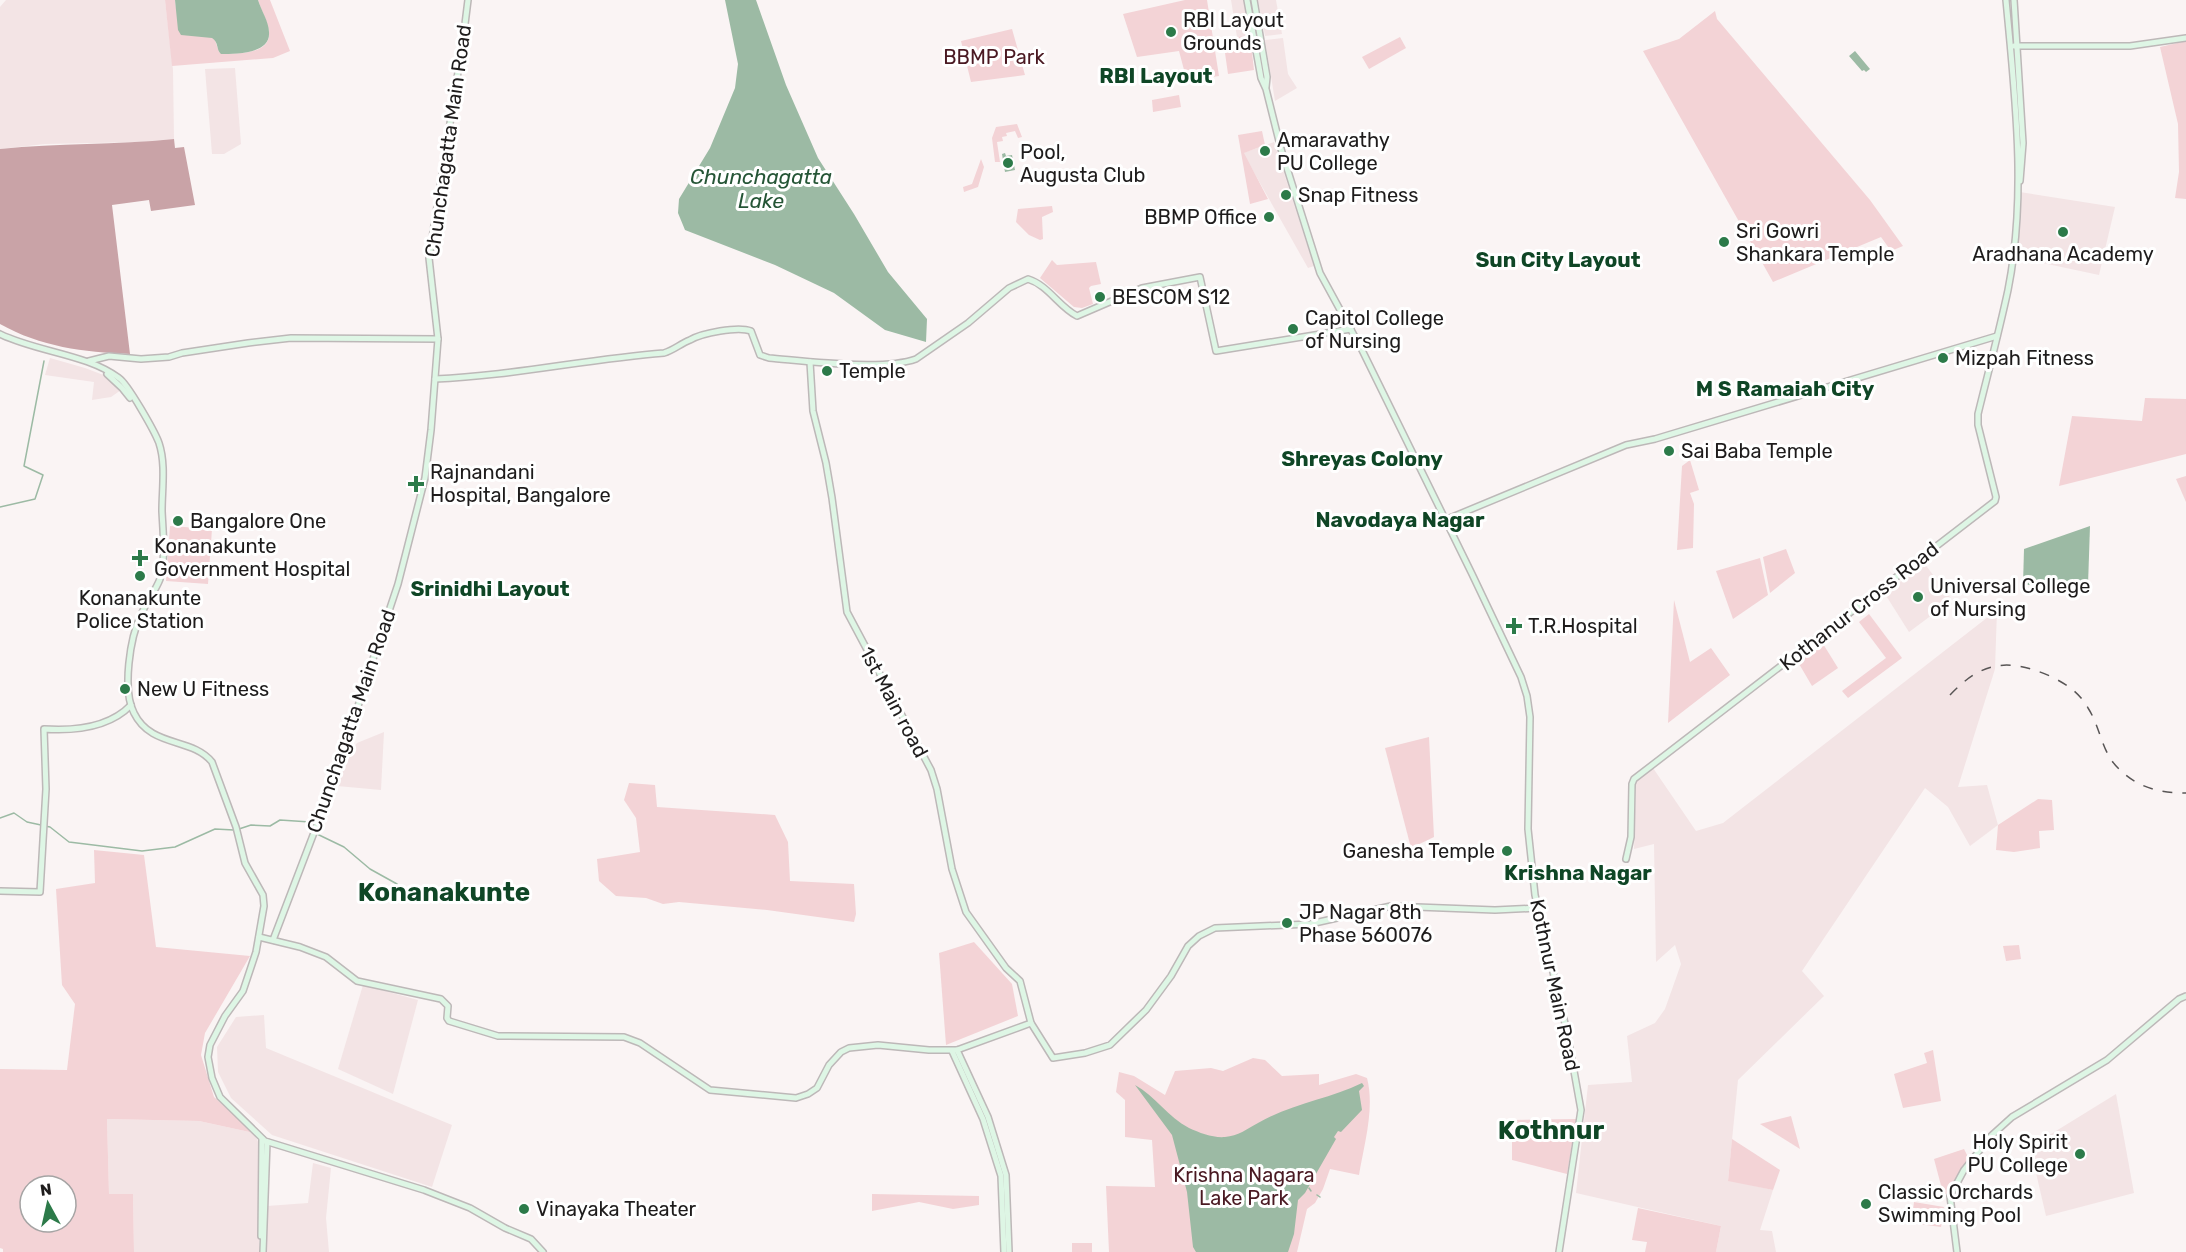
<svg xmlns="http://www.w3.org/2000/svg" width="2186" height="1252" viewBox="0 0 2186 1252" font-family="Rubik,sans-serif">
<style>
.built{fill:#f3e4e5}
.green{fill:#f3d3d6;fill-rule:evenodd}
.forest{fill:#c9a3a7}
.water{fill:#9cbaa4}
.lines{fill:none;stroke-linecap:round;stroke-linejoin:round}
.stream{stroke:#9cbaa4;stroke-width:1.5}
.secondary-casing{stroke:#bdb8b8;stroke-width:8}
.secondary{stroke:#def6e5;stroke-width:5}
.rail{stroke:#585555;stroke-width:1.5;stroke-dasharray:10 10;stroke-linecap:butt}
.poi-dot{fill:#2c7a49;stroke:#fff;stroke-width:2}
.labels{text-anchor:middle;dominant-baseline:central;stroke-width:6;stroke-linejoin:round;paint-order:stroke}
.poi-label{font-size:20px;fill:#1e1c1c;stroke:#fff;text-anchor:start}
.park-label{font-size:20px;fill:#4a1922;stroke:#fff}
.street-label{font-size:20px;fill:#1e1c1c;stroke:#fff}
.neighbourhood-label{font-size:21px;font-weight:bold;fill:#0f4626;stroke:#fff}
.water-label{font-size:21px;font-style:italic;fill:#255536;stroke:#fff}
.district-label{font-size:26px;font-weight:bold;fill:#0f4626;stroke:#fff}
</style>
<rect width="100%" height="100%" fill="#faf4f4"/>
<g class="built">
<polygon points="6,0 165,0 173,70 174,139 141,142 45,144 0,149 0,7"/>
<polygon points="1231,0 1244,0 1250,35 1237,37"/>
<polygon points="1258,0 1276,0 1282,34 1265,36"/>
<polygon points="1283,38 1288,74 1297,88 1275,101 1265,40"/>
<polygon points="235,68 241,144 224,154 212,154 205,69"/>
<polygon points="1274,142 1314,266 1308,268 1243,153"/>
<polygon points="2020,192 2115,207 2099,275 2014,257"/>
<polygon points="50,358 85,368 106,376 121,390 111,397 92,400 94,382 45,375"/>
<polygon points="1924,563 1952,600 1909,632 1885,594"/>
<polygon points="1997,610 1995,669 1958,787 1987,785 1998,825 1970,846 1948,807 1925,788 1802,971 1824,996 1738,1080 1728,1180 1773,1190 1760,1230 1772,1231 1776,1252 1716,1252 1721,1226 1576,1193 1588,1085 1632,1082 1627,1036 1655,1023 1665,1009 1681,964 1675,945 1656,962 1654,844 1634,849 1636,781 1653,768 1696,831 1723,823"/>
<polygon points="384,732 381,790 337,786 351,751 357,743"/>
<polygon points="363,985 418,1000 393,1094 338,1069"/>
<polygon points="264,1015 266,1048 452,1125 432,1187 272,1135 231,1098 218,1072 217,1047 236,1017"/>
<polygon points="2116,1094 2134,1193 2046,1216 2030,1147"/>
<polygon points="107,1119 199,1121 254,1133 260,1146 259,1252 134,1252 133,1194 109,1194"/>
<polygon points="313,1163 331,1168 326,1218 329,1252 266,1252 267,1206 308,1203"/>
</g>
<g class="green">
<path d="M165,0H175L176,8L215,40L219,52L223,54C237,53 271,55 269,32C268,22 261,10 258,0H270L290,51L273,58L172,66Z"/>
<polygon points="1185,0 1207,0 1219,76 1187,81 1179,51 1137,57 1123,14"/>
<polygon points="1715,11 1717,19 1870,200 1903,246 1891,251 1881,237 1773,282 1643,51 1679,39"/>
<polygon points="1012,29 1025,75 971,82 961,41"/>
<polygon points="1250,35 1254,70 1228,74 1223,39"/>
<polygon points="1400,37 1406,48 1369,69 1362,57"/>
<polygon points="2186,41 2186,199 2175,198 2179,172 2178,124 2160,47"/>
<polygon points="1179,95 1181,107 1153,112 1152,100"/>
<polygon points="1017,124 1022,137 1018,138 1015,131 1006,133 1007,136 1002,137 1003,141 997,142 1000,162 995,162 992,138 996,127"/>
<polygon points="1262,131 1265,145 1244,153 1268,199 1250,204 1238,135"/>
<polygon points="981,159 984,167 978,187 964,192 963,187 972,184"/>
<polygon points="1052,206 1053,212 1042,217 1043,239 1040,240 1029,235 1016,222 1018,209"/>
<polygon points="1052,260 1057,265 1096,262 1101,284 1091,286 1089,288 1093,304 1082,308 1074,307 1040,278"/>
<polygon points="2145,398 2186,399 2186,454 2059,486 2072,416 2142,421"/>
<polygon points="1690,460 1699,490 1690,493 1694,504 1693,548 1677,550 1682,466"/>
<polygon points="2186,476 2186,502 2176,479"/>
<polygon points="170,526 212,529 208,584 166,581"/>
<polygon points="1786,549 1795,573 1770,593 1763,557"/>
<polygon points="1760,558 1768,595 1733,619 1716,571"/>
<polygon points="1674,600 1690,662 1711,648 1730,675 1668,723"/>
<polygon points="1869,614 1902,658 1848,698 1842,691 1886,658 1859,622"/>
<polygon points="1820,639 1838,668 1812,686 1795,657"/>
<polygon points="1429,737 1434,837 1411,848 1385,748"/>
<polygon points="629,783 655,785 657,807 775,815 788,842 790,881 854,884 856,914 854,922 767,910 679,902 663,904 646,898 616,896 599,881 597,859 640,852 636,818 624,800"/>
<polygon points="2038,799 2052,800 2054,830 2039,831 2040,848 2014,852 1996,850 1998,825"/>
<path d="M94,850L144,855L156,947L250,956L205,1033L201,1055L214,1097L254,1133L199,1121L107,1119L109,1194H133L134,1252H3V1249L0,1248V1069L67,1070L75,1004L62,985L56,889L95,883ZM30,1186H66V1222H30Z"/>
<polygon points="974,942 1012,984 1018,1016 946,1045 939,953"/>
<polygon points="2019,945 2021,959 2006,961 2003,946"/>
<polygon points="1933,1050 1941,1101 1903,1108 1894,1074 1927,1063 1924,1053"/>
<path d="M1253,1058L1265,1060L1282,1076L1319,1074V1085L1356,1074L1367,1078C1375,1108 1364,1145 1359,1175L1330,1169L1323,1189L1315,1203L1307,1209L1297,1252H1109L1106,1186L1155,1187L1152,1140L1125,1137V1100L1116,1092L1119,1072L1134,1076L1165,1095L1175,1071L1211,1068L1223,1071Z"/>
<polygon points="1791,1116 1800,1149 1760,1124"/>
<polygon points="1576,1119 1567,1174 1512,1160 1512,1120"/>
<polygon points="1732,1139 1780,1170 1773,1190 1728,1181"/>
<polygon points="1964,1149 1969,1159 1955,1179 1948,1194 1943,1193 1934,1159"/>
<polygon points="872,1194 979,1196 979,1205 953,1209 919,1202 872,1211"/>
<polygon points="1914,1202 1944,1207 1941,1227 1919,1224 1920,1219 1912,1218"/>
<polygon points="1638,1208 1721,1226 1716,1252 1645,1252 1647,1242 1632,1240"/>
<rect x="1072" y="1243" width="20" height="9"/>
</g>
<path class="forest" d="M174,139L175,148L184,147L195,205L151,211L149,200L112,205L130,354C83,352 41,347 0,324V149C58,143 116,145 174,139Z"/>
<g class="water">
<path d="M175,0H258C261,10 269,22 269,32C271,54 236,54 221,54C216,50 219,42 212,38L181,35L178,30Z"/>
<polygon points="725,0 756,0 786,85 818,158 854,214 888,272 927,319 926,342 885,330 834,293 775,265 685,230 678,213 679,199 710,148 735,88 738,64"/>
<polygon points="1855,51 1870,69 1866,72 1864,70 1862,71 1849,56"/>
<polygon points="1005,153 1006,156 1012,155 1015,170 1005,172 1002,154"/>
<polygon points="2090,526 2088,585 2023,585 2024,549"/>
<path d="M1362,1083L1364,1086L1359,1091L1362,1110L1341,1132L1338,1131L1334,1137L1336,1139L1305,1193L1298,1200L1294,1234L1288,1252H1196L1193,1247L1187,1192L1172,1135L1135,1085C1155,1096 1168,1117 1189,1128C1200,1133 1213,1138 1225,1137C1238,1136 1247,1129 1258,1123C1291,1104 1329,1099 1362,1083Z"/>
</g>
<g class="lines">
<g class="stream">
<polyline points="0,507 35,499 43,475 24,466 44,361"/>
<polyline points="0,818 14,813 27,822 41,825"/>
<polyline points="45,826 50,827 69,842 142,851 175,847 215,829 234,830"/>
<polyline points="239,829 251,825 270,826 280,820 310,822 313,828"/>
<polyline points="317,834 344,847 370,869 397,884"/>
<polyline points="1309,1188 1311,1191"/>
<polyline points="1317,1195 1320,1197"/>
</g>
<g class="secondary-casing">
<g id="secondary">
<polyline points="1247,0 1261,78 1266,89 1281,149 1320,273 1362,350 1472,574 1521,677 1527,696 1530,717 1528,829 1535,895 1567,1032 1581,1110 1559,1252"/>
<polyline points="1254,0 1267,77 1266,87"/>
<polyline points="2014,0 2023,143 2020,181"/>
<polyline points="2014,46 2130,46 2186,38"/>
<path d="M0,334C37,352 87,354 119,378C128,384 155,432 159,443C166,464 162,489 162,511C163,533 166,557 160,579C155,592 146,602 141,615C130,637 122,690 134,713C151,748 192,737 212,762L236,827L245,863L263,895L264,906L256,952L243,991L225,1016L210,1045L208,1057L212,1078L220,1097L265,1141L424,1190L470,1208L505,1228L531,1239L543,1252"/>
<polyline points="89,361 109,356 141,359 169,357 182,353 248,343 291,338 438,339"/>
<polyline points="810,362 813,411 826,463 832,498 847,612 931,770 937,789 952,869 966,912 1006,968 1020,981 1031,1023 1053,1058 1085,1053 1110,1045 1146,1010 1171,976 1188,946 1199,936 1215,928 1310,924 1391,906 1495,910 1538,908"/>
<polyline points="107,374 122,388 130,398"/>
<path d="M435,379C511,376 587,359 664,353C674,350 680,344 690,340C702,333 738,326 751,331L760,355L769,358C806,361 883,371 916,359L968,323L1009,288L1028,279C1048,285 1059,307 1077,316L1142,288L1200,277L1216,351L1351,329"/>
<polyline points="1445,520 1626,445 1655,439 1997,336"/>
<path d="M1626,859L1631,837L1632,784L1634,779L1995,501L1996,497L1978,425V414C1988,373 1999,332 2008,290C2027,195 2015,96 2006,0"/>
<path d="M0,891L40,892L46,789L44,729C74,731 109,728 131,705"/>
<polyline points="259,937 300,947 326,957 357,981 441,999 448,1006 447,1018 449,1021 498,1036 624,1037 640,1043 710,1090 796,1098 808,1094 817,1088 829,1065 841,1052 849,1048 878,1045 929,1050 957,1050 1031,1023"/>
<polyline points="273,940 349,741 361,695 398,584 425,478 431,430 438,339 429,258 463,40 468,0"/>
<polyline points="957,1050 988,1117 1006,1175 1009,1252"/>
<polyline points="952,1051 983,1119 1001,1176 1004,1252"/>
<polyline points="261,1236 262,1139"/>
<polyline points="263,1252 267,1142"/>
<polyline points="1957,1252 1950,1196 1964,1170 1991,1136 2012,1117 2107,1060 2179,999 2186,996"/>
</g>
</g>
<use href="#secondary" class="secondary"/>
<path class="rail" d="M1950,695C1982,661 2008,658 2050,676C2066,684 2079,692 2088,708C2101,728 2101,752 2119,769C2138,788 2160,793 2186,793"/>
</g>
<g class="poi-dot">
<circle cx="1171" cy="32" r="6"/>
<circle cx="1265" cy="151" r="6"/>
<circle cx="1008" cy="163" r="6"/>
<circle cx="1286" cy="195" r="6"/>
<circle cx="1269" cy="217" r="6"/>
<circle cx="2063" cy="232" r="6"/>
<circle cx="1724" cy="242" r="6"/>
<circle cx="1100" cy="297" r="6"/>
<circle cx="1293" cy="329" r="6"/>
<circle cx="1943" cy="358" r="6"/>
<circle cx="827" cy="371" r="6"/>
<circle cx="1669" cy="451" r="6"/>
<path d="M413 475h6v6h6v6h-6v6h-6v-6h-6v-6h6z"/>
<circle cx="178" cy="521" r="6"/>
<path d="M137 549h6v6h6v6h-6v6h-6v-6h-6v-6h6z"/>
<circle cx="140" cy="576" r="6"/>
<circle cx="1918" cy="597" r="6"/>
<path d="M1511 617h6v6h6v6h-6v6h-6v-6h-6v-6h6z"/>
<circle cx="125" cy="689" r="6"/>
<circle cx="1507" cy="851" r="6"/>
<circle cx="1287" cy="923" r="6"/>
<circle cx="2080" cy="1154" r="6"/>
<circle cx="1866" cy="1204" r="6"/>
<circle cx="524" cy="1209" r="6"/>
</g>
<g class="labels">
<g class="poi-label">
<text x="1183" y="20">RBI Layout<tspan x="1183" dy="23">Grounds</tspan></text>
<text x="1277" y="140">Amaravathy<tspan x="1277" dy="23">PU College</tspan></text>
<text x="1020" y="152">Pool,<tspan x="1020" dy="23">Augusta Club</tspan></text>
<text x="1298" y="195">Snap Fitness</text>
<text x="1257" y="217" text-anchor="end">BBMP Office</text>
<text x="1736" y="231">Sri Gowri<tspan x="1736" dy="23">Shankara Temple</tspan></text>
<text x="2063" y="254" text-anchor="middle">Aradhana Academy</text>
<text x="1112" y="297">BESCOM S12</text>
<text x="1305" y="318">Capitol College<tspan x="1305" dy="23">of Nursing</tspan></text>
<text x="1955" y="358">Mizpah Fitness</text>
<text x="839" y="371">Temple</text>
<text x="1681" y="451">Sai Baba Temple</text>
<text x="430" y="472">Rajnandani<tspan x="430" dy="23">Hospital, Bangalore</tspan></text>
<text x="190" y="521">Bangalore One</text>
<text x="154" y="546">Konanakunte<tspan x="154" dy="23">Government Hospital</tspan></text>
<text x="1930" y="586">Universal College<tspan x="1930" dy="23">of Nursing</tspan></text>
<text x="140" y="598" text-anchor="middle">Konanakunte<tspan x="140" dy="23">Police Station</tspan></text>
<text x="1528" y="626">T.R.Hospital</text>
<text x="137" y="689">New U Fitness</text>
<text x="1495" y="851" text-anchor="end">Ganesha Temple</text>
<text x="1299" y="912">JP Nagar 8th<tspan x="1299" dy="23">Phase 560076</tspan></text>
<text x="2068" y="1142" text-anchor="end">Holy Spirit<tspan x="2068" dy="23">PU College</tspan></text>
<text x="1878" y="1192">Classic Orchards<tspan x="1878" dy="23">Swimming Pool</tspan></text>
<text x="536" y="1209">Vinayaka Theater</text>
</g>
<g class="park-label">
<text x="994" y="57">BBMP Park</text>
<text x="1244" y="1175">Krishna Nagara<tspan x="1244" dy="23">Lake Park</tspan></text>
</g>
<g class="street-label">
<text transform="translate(448 141) rotate(-82)">Chunchagatta Main Road</text>
<text transform="translate(1859 606) rotate(-38)">Kothanur Cross Road</text>
<text transform="translate(894 702) rotate(62)">1st Main road</text>
<text transform="translate(351 721) rotate(-71)">Chunchagatta Main Road</text>
<text transform="translate(1555 985) rotate(78)">Kothnur Main Road</text>
</g>
<g class="neighbourhood-label">
<text x="1156" y="75">RBI Layout</text>
<text x="1558" y="259">Sun City Layout</text>
<text x="1785" y="388">M S Ramaiah City</text>
<text x="1362" y="458">Shreyas Colony</text>
<text x="1400" y="519">Navodaya Nagar</text>
<text x="490" y="588">Srinidhi Layout</text>
<text x="1578" y="872">Krishna Nagar</text>
</g>
<g class="water-label">
<text x="761" y="176">Chunchagatta<tspan x="761" dy="24">Lake</tspan></text>
</g>
<g class="district-label">
<text x="444" y="892">Konanakunte</text>
<text x="1551" y="1130">Kothnur</text>
</g>
</g>
<g transform="translate(48 1204) rotate(352)"><circle r="28" fill="#ffffff" stroke="#a5a4a4" stroke-width="1.5"/>
<path d="M0-4.5L10 22L0 15L-10 22Z" fill="#2c7a49"/>
<text y="-9" font-size="16" font-weight="bold" text-anchor="middle" fill="#1e1c1c">N</text>
</g>
</svg>
